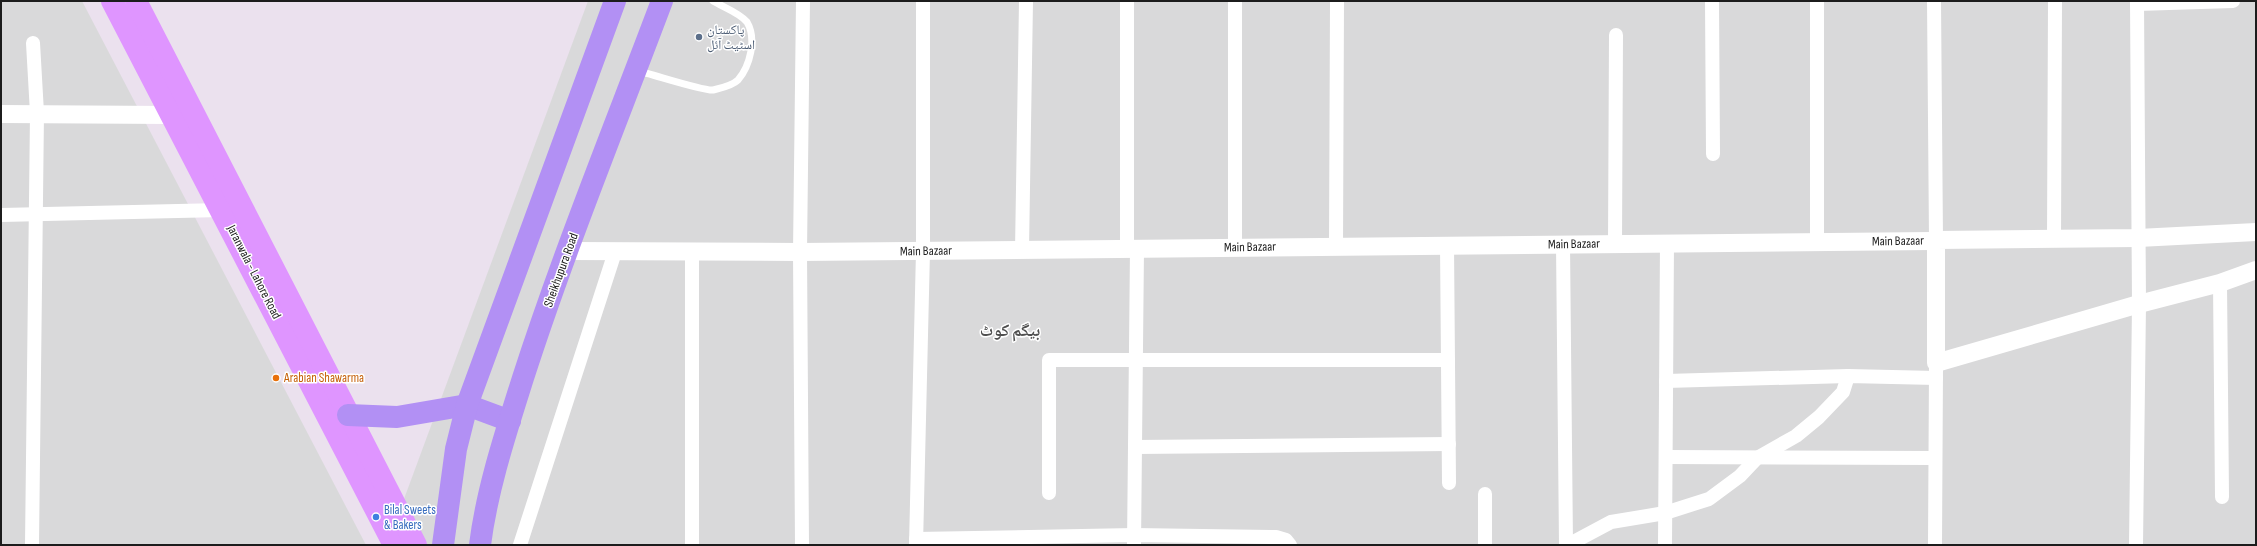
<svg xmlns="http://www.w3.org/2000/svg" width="2257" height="546" viewBox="0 0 2257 546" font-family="'Sofia Sans Condensed','Noto Naskh Arabic',sans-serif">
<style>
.residential{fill:#d9d9da}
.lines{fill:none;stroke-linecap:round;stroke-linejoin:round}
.service{stroke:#fff;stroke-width:7}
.minor{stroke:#fff;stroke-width:14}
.tertiary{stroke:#fff;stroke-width:18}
.primary{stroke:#df95ff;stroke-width:22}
.trunk{stroke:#b290f4;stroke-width:22}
.service-dot{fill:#5c6f8a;stroke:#fff;stroke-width:1.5}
.food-dot{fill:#e8710a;stroke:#fff;stroke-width:1.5}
.shop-dot{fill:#3f7fe0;stroke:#fff;stroke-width:1.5}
.labels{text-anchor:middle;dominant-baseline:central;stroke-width:3;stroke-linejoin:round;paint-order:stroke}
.service-label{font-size:13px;fill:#4e5e75;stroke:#fff;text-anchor:start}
.street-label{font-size:13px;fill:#1c1c1c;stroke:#fff}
.food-label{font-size:13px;fill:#c56008;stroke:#fff;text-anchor:start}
.shop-label{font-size:13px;fill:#366cbe;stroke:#fff;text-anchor:start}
.district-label{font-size:17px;font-weight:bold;fill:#4f4f4f;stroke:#fff}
</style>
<rect width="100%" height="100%" fill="#ebe1ee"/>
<g class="residential">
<polygon points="1,1 82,1 366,545 1,545"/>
<polygon points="588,1 2256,1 2256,545 387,545"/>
</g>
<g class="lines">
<path class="service" d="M638,71C652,74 703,91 713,90C721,88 732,86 738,80C750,66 757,39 747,22C740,13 723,7 713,1"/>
<g class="minor">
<polyline points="1712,1 1713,154"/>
<polyline points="1817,1 1817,242"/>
<polyline points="2137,4 2233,1"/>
<polyline points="1,215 222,210"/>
<polyline points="2054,239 2055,1"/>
<polyline points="1933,241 1936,240 1934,1"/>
<polyline points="1615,243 1616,35"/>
<polyline points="1563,244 1566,545"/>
<polyline points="1447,245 1449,483"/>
<polyline points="1336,246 1337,1"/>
<polyline points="1235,247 1235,1"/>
<polyline points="1127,249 1127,1"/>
<polyline points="1022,250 1026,1"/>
<polyline points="692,252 692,545"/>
<polyline points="2220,283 2222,497"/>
<polyline points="1666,381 1848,376 1936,378"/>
<polyline points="1135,447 1449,444"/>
<polyline points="1666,457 1935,458"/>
<polyline points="1049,493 1049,360 1448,360"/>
<polyline points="1485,494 1485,545"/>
<polyline points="916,539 1134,535 1276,537 1286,540 1290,545"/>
<polyline points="32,545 37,113 33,43"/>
<polyline points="520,545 615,252"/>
<polyline points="802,545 800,252 803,1"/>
<polyline points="916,545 923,251 923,1"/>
<polyline points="1134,545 1137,249"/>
<polyline points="1568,545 1611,522 1665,513 1709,499 1740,476 1757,458 1796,436 1819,417 1843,392 1848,376"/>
<polyline points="1665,545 1667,243"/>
<polyline points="1935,545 1936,369"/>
<polyline points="2136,545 2139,304 2137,1"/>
</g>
<g class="tertiary">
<polyline points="1,114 172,115"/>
<polyline points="2256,232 2138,238 1936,240 1936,363 2139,304 2220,283 2256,270"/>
<polyline points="568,251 800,252 1933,241"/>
</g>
<g class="primary">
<polyline points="112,1 394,545"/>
<polyline points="136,1 416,545"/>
</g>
<g class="trunk">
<polyline points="348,415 397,417 467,405 510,421"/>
<polyline points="443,545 456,449 467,405 615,1"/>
<path d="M480,545C487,489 506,432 523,378C564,251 615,126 662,1"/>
</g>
</g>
<circle class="service-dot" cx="699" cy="37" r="4"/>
<circle class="food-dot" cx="276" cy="378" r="4"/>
<circle class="shop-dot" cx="376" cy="517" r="4"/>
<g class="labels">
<g class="service-label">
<text x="707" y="30">پاکستان<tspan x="707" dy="15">اسٹیٹ آئل</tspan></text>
</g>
<g class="street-label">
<text transform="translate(1898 241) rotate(-1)">Main Bazaar</text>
<text transform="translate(1574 244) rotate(-1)">Main Bazaar</text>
<text transform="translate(1250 247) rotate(-1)">Main Bazaar</text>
<text transform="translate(926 251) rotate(-1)">Main Bazaar</text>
<text transform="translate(561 270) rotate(-70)">Sheikhupura Road</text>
<text transform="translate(254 272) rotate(63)">Jaranwala - Lahore Road</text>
</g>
<g class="food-label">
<text x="284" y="378">Arabian Shawarma</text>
</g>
<g class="shop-label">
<text x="384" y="510">Bilal Sweets<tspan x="384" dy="15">&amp; Bakers</tspan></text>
</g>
<g class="district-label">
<text x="1010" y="331">بیگم کوٹ</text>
</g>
</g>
<rect width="2257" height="546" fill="none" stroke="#1c1c1c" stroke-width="4"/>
</svg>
